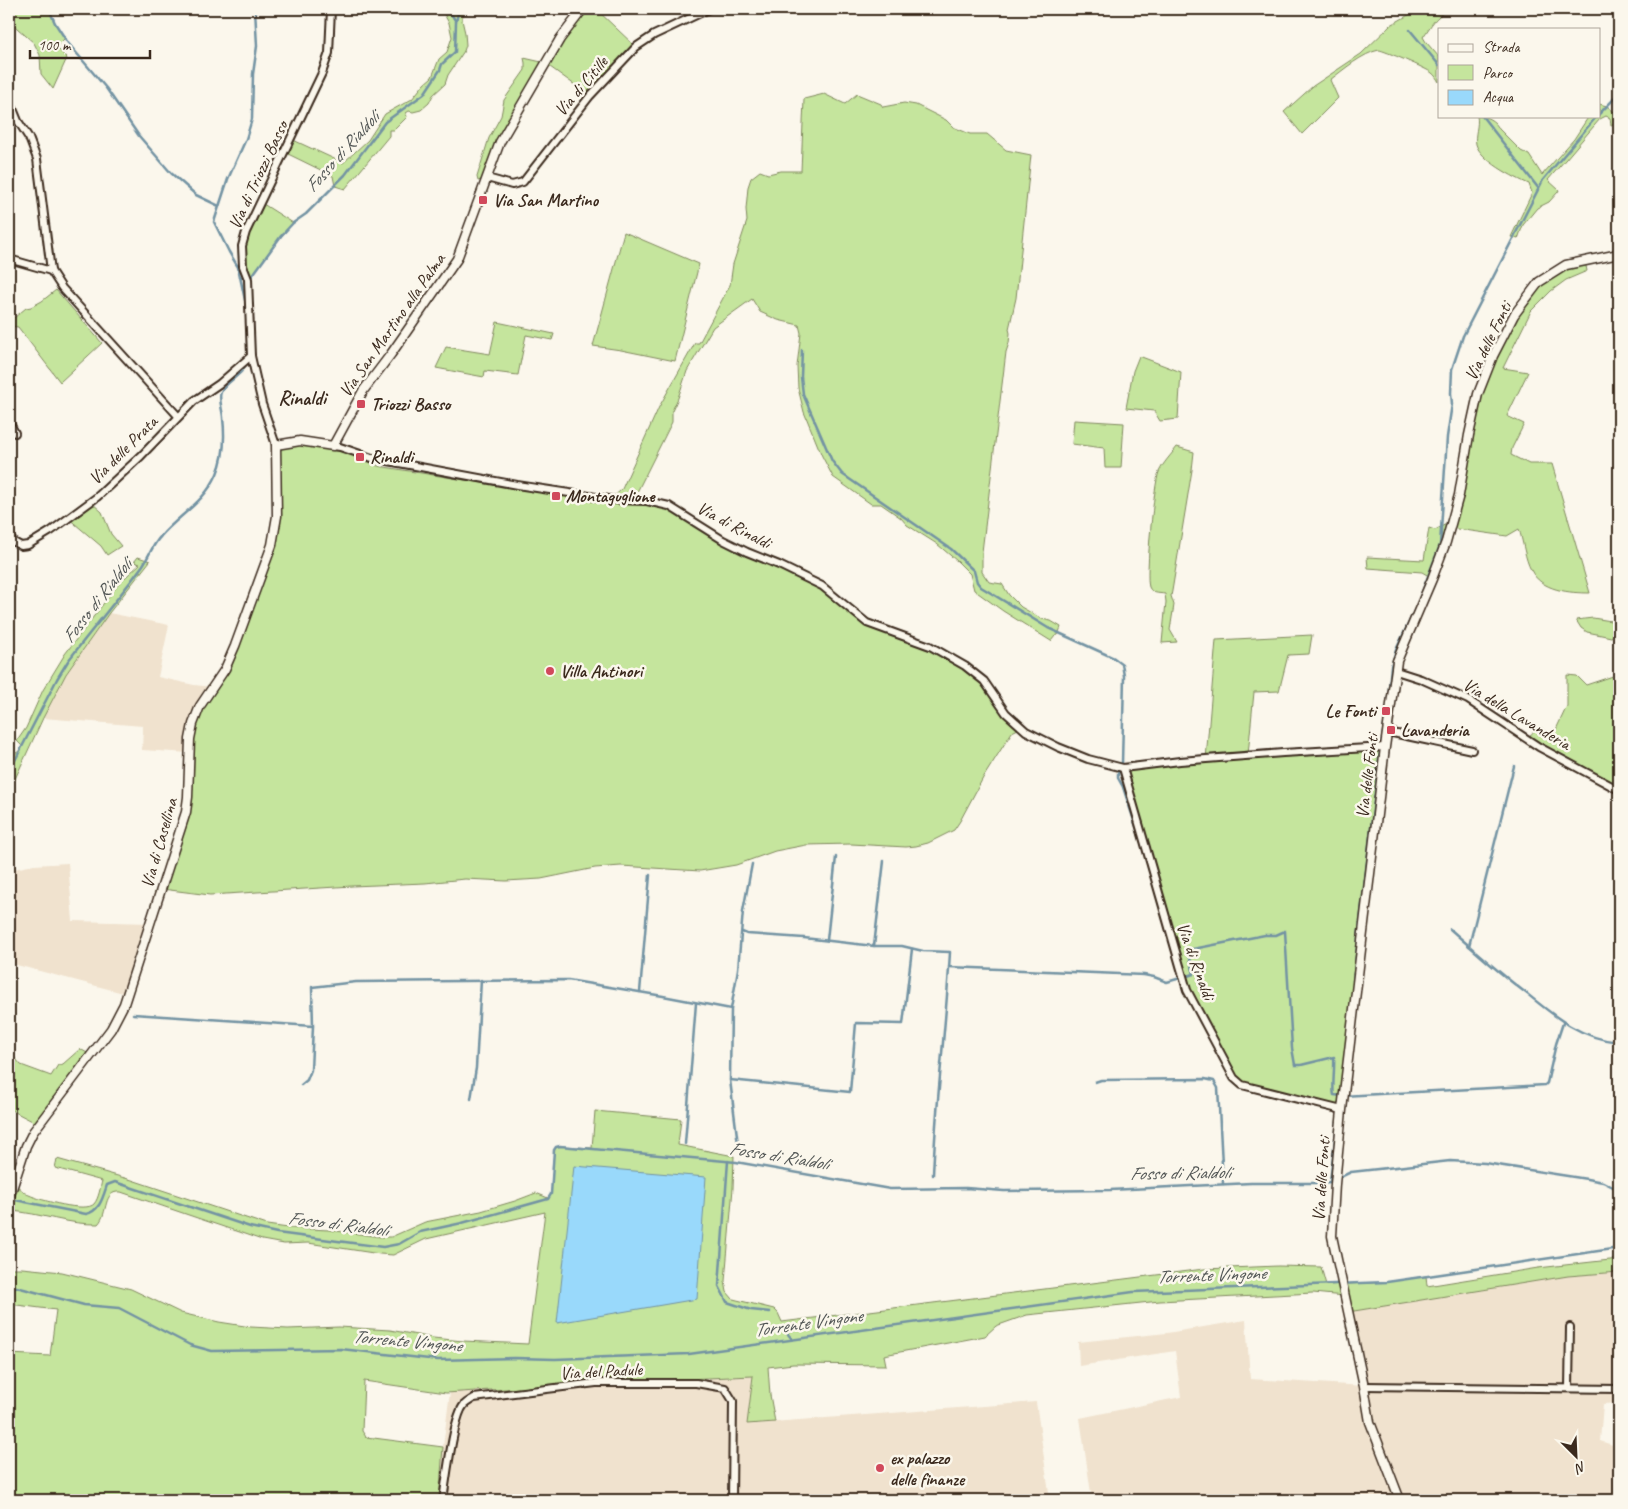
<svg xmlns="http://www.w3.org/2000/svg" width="1628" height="1509" viewBox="0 0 1628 1509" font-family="Caveat,sans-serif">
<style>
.built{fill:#f0e2ce}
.green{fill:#c5e59d;stroke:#80885e}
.water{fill:#99d9fb;stroke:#7393a3}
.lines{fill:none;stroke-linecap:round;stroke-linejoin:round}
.stream{stroke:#7393a3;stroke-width:2.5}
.minor-casing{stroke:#3b2a1e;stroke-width:10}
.tertiary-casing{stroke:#3b2a1e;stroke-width:11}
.minor{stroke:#fbf7ec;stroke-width:6}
.tertiary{stroke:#fbf7ec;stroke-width:8}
.poi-dot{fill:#d1495b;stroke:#fbf7ec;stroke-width:2}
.labels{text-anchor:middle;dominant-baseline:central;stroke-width:5;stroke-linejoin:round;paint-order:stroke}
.street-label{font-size:18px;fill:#3b2a1e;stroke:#fbf7ec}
.poi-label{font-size:18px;font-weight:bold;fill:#3b2a1e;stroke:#fbf7ec;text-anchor:start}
.water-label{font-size:19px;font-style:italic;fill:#525655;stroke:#fbf7ec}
.quarter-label{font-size:20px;font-weight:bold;fill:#3b2a1e;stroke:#fbf7ec}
</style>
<rect width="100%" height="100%" fill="#fbf7ec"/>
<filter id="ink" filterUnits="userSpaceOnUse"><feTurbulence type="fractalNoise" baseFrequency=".02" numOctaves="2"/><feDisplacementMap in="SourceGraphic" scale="10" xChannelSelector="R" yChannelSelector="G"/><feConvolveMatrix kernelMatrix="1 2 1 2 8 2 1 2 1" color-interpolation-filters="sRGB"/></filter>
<g filter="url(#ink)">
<g class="built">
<polygon points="109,613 169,625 158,677 194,685 213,687 189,753 142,750 143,726 43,718 66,674"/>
<polygon points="68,863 73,921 151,923 127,994 9,963 9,870 34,865"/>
<polygon points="1619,1272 1619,1403 1603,1404 1600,1441 1619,1447 1619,1500 1092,1500 1080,1418 1181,1397 1175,1351 1079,1366 1078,1342 1167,1333 1246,1320 1250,1379 1364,1386 1348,1312 1568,1276"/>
<polygon points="753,1376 747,1424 1036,1402 1050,1500 439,1500 443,1447 450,1392"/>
</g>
<g class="green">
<polygon points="9,9 49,9 55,23 65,38 56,47 67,58 53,89 41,74 40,55 34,43 9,21"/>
<polygon points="441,9 463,9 462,20 465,33 466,45 464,51 448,75 445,84 433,95 429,103 421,110 413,112 409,111 406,113 407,117 394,130 389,130 389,136 345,189 335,186 333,176 284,152 291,139 343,163 368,140 385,114 412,99 424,84 432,77 439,59 447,52 452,37 449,23"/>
<polygon points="583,9 596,9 636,47 590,96 546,64 500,142 487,178 478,181 477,177 489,138 501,116 504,100 525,70 525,63 524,58 546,63"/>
<path d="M1419,9H1449C1434,18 1433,23 1423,37L1426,42L1439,57V82C1437,79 1435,75 1432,73C1428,69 1383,50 1379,50C1363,53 1343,70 1330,80L1338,98L1302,134L1284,112L1313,86L1361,54L1391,25Z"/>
<polygon points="824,94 845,104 857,94 881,104 883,107 904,103 916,105 946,120 953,127 970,134 987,134 1006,150 1031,155 1016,298 1009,329 1010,333 1009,343 1006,352 1000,401 982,552 982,572 989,582 1002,584 1009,595 1021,607 1042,619 1051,621 1061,627 1058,635 1055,636 1051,641 1003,611 974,590 970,574 957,561 937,544 907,525 901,518 881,504 871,504 833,477 822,456 804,412 798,388 797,366 801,333 799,325 778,320 760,312 752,299 713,327 687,371 678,398 672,411 672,422 633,500 669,506 747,552 822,586 867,623 930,646 984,681 1006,713 1022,727 1012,732 983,778 960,821 954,830 928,843 916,846 906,847 851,844 806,845 775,851 736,865 700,871 621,866 595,868 541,879 506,881 465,879 425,883 352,886 210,895 162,889 186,812 193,724 225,669 272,545 277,516 276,445 300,441 333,446 378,466 607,503 622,489 659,407 695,343 699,343 730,285 733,264 747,221 746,209 748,187 751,178 760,171 768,174 781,171 801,171 804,99"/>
<path d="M1599,104L1607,106L1619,116V124L1611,125L1610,118L1606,116L1600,119L1548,180L1559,190L1558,192L1549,202L1537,208L1523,225L1518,239L1511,237L1532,193L1529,184C1515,178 1480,160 1476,144C1474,135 1479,126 1477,116C1486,116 1495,120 1499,129L1521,151L1529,155L1542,175L1574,139L1589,116H1599Z"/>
<polygon points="260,202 293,223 275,244 252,276 248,279 242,246"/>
<polygon points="624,232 699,264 675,361 621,350 593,346"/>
<path d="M1585,261L1587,271L1566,280L1551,291L1531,311L1503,368L1528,372L1507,416L1524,424L1512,448L1511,455L1529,464H1552L1590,593C1570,593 1541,591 1531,570C1525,559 1523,541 1519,529L1507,536L1450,528L1432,578L1422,572L1368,568L1367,557L1424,560L1429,528L1435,530L1452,521L1469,435L1493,356L1539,282L1566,265Z"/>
<polygon points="56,290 102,343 60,382 18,327 9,326 9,322 26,308 31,307 42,301"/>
<polygon points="497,322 554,334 552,340 526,335 518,375 485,371 484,377 436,368 446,347 490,354"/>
<polygon points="1139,356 1181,372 1178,419 1160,421 1154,411 1126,408 1133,371"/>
<polygon points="1074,420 1124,423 1121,468 1105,468 1104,448 1072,444"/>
<path d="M1177,447L1194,452L1192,470L1172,591L1171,596L1174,605L1170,630L1177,642L1162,643L1166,602L1165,594C1158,593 1152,594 1149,587C1145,576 1154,483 1159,472C1163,463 1171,455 1177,447Z"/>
<polygon points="91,502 102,512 111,534 121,546 107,555 101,546 68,518"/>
<path d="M138,557L150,561L109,613L66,674L43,718L9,792V760L11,755C16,753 20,752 22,746L17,741L26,728L43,690L65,654L120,582L140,564L134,562Z"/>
<polygon points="1593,618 1611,621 1616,619 1619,626 1619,634 1611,637 1587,632 1581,628 1576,620"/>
<polygon points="1312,635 1309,654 1288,655 1279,691 1254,692 1248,755 1385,747 1342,1110 1242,1085 1234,1078 1187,990 1123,768 1206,759 1216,640"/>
<polygon points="1619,674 1619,790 1527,738 1540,726 1552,738 1567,706 1567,675 1577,676 1586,685"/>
<polygon points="80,1049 91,1055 38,1124 9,1109 9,1055 16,1059 21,1065 51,1076 58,1065 63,1064"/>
<path d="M595,1111L681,1119L678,1145L734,1156L733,1188L725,1281L727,1292L733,1299L774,1309L778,1313L782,1322L1204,1269L1278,1266L1321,1267L1326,1285L1387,1282L1426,1276L1427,1286L1538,1268L1619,1259V1272L1568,1276L1348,1312L1344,1296L1313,1293L1160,1301L1027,1315L996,1326L985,1336L884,1355L886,1365L793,1364L768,1367L770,1395L775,1422L747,1424L753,1376L596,1383L446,1393L364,1381L362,1431L366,1437L443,1447L439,1500H9V1354L50,1356L56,1310L9,1304V1268H22L62,1272L131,1289L181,1313L219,1322L251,1327L288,1329L339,1327L390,1330L433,1338L463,1341L528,1344L545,1212L426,1239L393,1255L380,1254L308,1243L284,1244L262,1240L121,1192C102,1190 109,1213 98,1224C69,1225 40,1213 11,1211L9,1217V1198L13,1185C22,1187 21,1192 29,1195C40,1200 86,1213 94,1204C99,1198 100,1188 102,1181L55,1168L57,1159L132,1180L267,1225L288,1228L329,1230L381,1237H391L425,1222L481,1211L515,1201L536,1193L548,1198L551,1194L554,1150L556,1147L560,1146L592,1148Z"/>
</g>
<polygon class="water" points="574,1166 706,1177 697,1299 557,1323"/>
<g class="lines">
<g class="stream">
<polyline points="49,9 55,23 68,43 106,88 139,136 171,173 196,195 219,206"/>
<polyline points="448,9 455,20"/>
<polyline points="1410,30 1439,65"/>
<polyline points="1599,114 1612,101 1619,91"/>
<polyline points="1482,116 1539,189"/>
<polyline points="240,277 252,276 281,236 293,223 306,214 345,175 385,122 424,94 440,70 442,64 455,52 456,22 459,9"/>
<polyline points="246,305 238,267 229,252 214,222 228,179 246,139 252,119 253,74 257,46 255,9"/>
<polyline points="802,350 801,377 803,394 832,461 842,474 951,549 974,571 977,582 981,587 1048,628 1114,658 1122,664 1124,676 1122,764 1118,773 1118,778 1123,787 1142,845"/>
<polyline points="1420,597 1440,545 1447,437 1452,404 1451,393 1452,369 1463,336 1543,180 1597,116"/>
<polyline points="1387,708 1391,666 1396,650 1415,609"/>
<path d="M9,772L57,679L68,661C92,629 119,598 143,565C149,556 153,544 161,536C180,514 204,503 217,474C224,458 225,436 223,418C223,411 218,399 221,392C227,380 243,376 248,360"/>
<path d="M1450,929C1475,951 1499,973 1526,993C1554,1016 1581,1039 1619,1042"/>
<path d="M742,932L747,934L804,938L874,946H902L923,951L950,952C946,1026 936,1100 933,1175"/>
<polyline points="827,940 836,857"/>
<polyline points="874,946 884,861"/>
<polyline points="1469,946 1514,766"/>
<path d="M949,967L1144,975L1154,977L1167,982L1194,974L1188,950L1265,935H1276L1285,931L1292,1048L1295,1065H1301L1334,1057C1335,1066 1332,1089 1334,1095L1342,1096L1545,1085L1547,1083L1556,1044L1563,1023"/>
<polyline points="1353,981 1379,758 1385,719"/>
<polyline points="640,992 650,875"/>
<polyline points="133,1014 313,1026"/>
<polyline points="730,1080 850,1092 856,1023 903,1024 912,949"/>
<polyline points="1095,1082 1101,1080 1205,1079 1214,1081 1218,1088 1223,1184"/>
<polyline points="301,1085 307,1080 311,1070 313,1026 312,987 356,982 568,980 663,996 731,1009"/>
<polyline points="471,1099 476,1068 481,980"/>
<polyline points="685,1144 696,1003"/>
<polyline points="738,1144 730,1080 731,1009 738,969 743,911 752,864"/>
<polyline points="728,1161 719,1286 727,1302 751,1310 770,1312"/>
<polyline points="1330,1182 1340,1096"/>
<path d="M10,1199L86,1214C100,1211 103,1197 107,1185L115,1182L250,1227L277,1233L383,1247L399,1244L420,1232L462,1223L548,1199L551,1194L554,1150L556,1147L560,1146L736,1162L890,1189L966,1188L1004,1191L1110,1190L1251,1183H1319L1330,1182L1351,1172L1450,1161L1485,1163L1587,1179L1603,1182L1619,1190"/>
<polyline points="9,1285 84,1305 119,1308 190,1345 212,1351 341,1349 438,1360 515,1358 555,1359 689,1354 1133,1292 1387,1282 1619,1248"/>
<polyline points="782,1327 792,1339"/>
</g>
<g class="minor-casing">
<g id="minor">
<polyline points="9,99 18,121 29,138 37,159 51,271 62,288 178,416"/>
<polyline points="487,178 512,185 523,182 590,96 636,47 654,35 709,9"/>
<polyline points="9,259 51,271"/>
<polyline points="9,422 15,433"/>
<polyline points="276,445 262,404 251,356 248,279 243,266 242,246 246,232 322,73 329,53 331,9"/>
<polyline points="333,446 340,447 372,458 517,485 615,500 647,501 669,506 723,540 747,552 779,565 822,586 867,623 930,646 965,666 984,681 1006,713 1026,731 1058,747 1088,759 1123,768 1180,761 1283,753 1385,747"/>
<polyline points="9,539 21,546 28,545 51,531 97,497 141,456 194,401 219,384 251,356"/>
<polyline points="1396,671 1421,679 1468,700 1539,747 1619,790"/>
<polyline points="1388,732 1472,750"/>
<polyline points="1123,768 1187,990 1234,1078 1242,1085 1342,1110"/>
<polyline points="1364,1386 1619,1389"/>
<polyline points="1569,1388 1570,1327"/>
<path d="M443,1500C446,1482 453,1417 464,1405C467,1402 471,1400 474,1398L596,1383H696L725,1388L733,1401L732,1500"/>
</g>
</g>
<g class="tertiary-casing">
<g id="tertiary">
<polyline points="9,1198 26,1146 33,1132 111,1029 124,1004 186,812 188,797 190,739 193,724 200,706 225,669 235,646 272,545 277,516 276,445 300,441 333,446 363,391 391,354 457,259 500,142 560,39 583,9"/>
<polyline points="1400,1500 1370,1422 1364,1386 1332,1236 1335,1184 1342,1110 1385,747 1397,661 1432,579 1446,542 1459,495 1469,435 1478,394 1493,356 1514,315 1539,282 1566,265 1614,255 1619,252"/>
</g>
</g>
<use href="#minor" class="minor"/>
<use href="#tertiary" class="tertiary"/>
</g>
</g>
<g class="poi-dot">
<rect x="478" y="195" width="10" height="10" rx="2.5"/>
<rect x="356" y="399" width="10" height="10" rx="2.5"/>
<rect x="355" y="452" width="10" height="10" rx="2.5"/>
<rect x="551" y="491" width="10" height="10" rx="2.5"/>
<circle cx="550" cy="671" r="5"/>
<rect x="1381" y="706" width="10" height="10" rx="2.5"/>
<rect x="1386" y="725" width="10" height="10" rx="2.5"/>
<circle cx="880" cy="1468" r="5"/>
</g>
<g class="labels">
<g class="street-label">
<text transform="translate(581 86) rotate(-50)">Via di Citille</text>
<text transform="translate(258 175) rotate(-65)">Via di Triozzi Basso</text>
<text transform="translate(392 325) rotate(-55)">Via San Martino alla Palma</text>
<text transform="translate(1488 341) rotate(-64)">Via delle Fonti</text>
<text transform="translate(123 450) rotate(-45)">Via delle Prata</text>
<text transform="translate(734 525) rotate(28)">Via di Rinaldi</text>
<text transform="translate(1517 714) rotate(31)">Via della Lavanderia</text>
<text transform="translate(1367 776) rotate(-83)">Via delle Fonti</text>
<text transform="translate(159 843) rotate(-74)">Via di Casellina</text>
<text transform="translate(1196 961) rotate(70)">Via di Rinaldi</text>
<text transform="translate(1321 1179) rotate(-86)">Via delle Fonti</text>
<text transform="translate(601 1371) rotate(-3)">Via del Padule</text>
</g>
<g class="poi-label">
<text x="493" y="200">Via San Martino</text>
<text x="371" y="404">Triozzi Basso</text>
<text x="370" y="457">Rinaldi</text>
<text x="566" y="496">Montaguglione</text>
<text x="560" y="671">Villa Antinori</text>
<text x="1376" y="711" text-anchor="end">Le Fonti</text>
<text x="1401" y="730">Lavanderia</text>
<text x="890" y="1458">ex palazzo<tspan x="890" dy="21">delle finanze</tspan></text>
</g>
<g class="water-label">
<text transform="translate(342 152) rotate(-48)">Fosso di Rialdoli</text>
<text transform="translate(97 601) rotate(-52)">Fosso di Rialdoli</text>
<text transform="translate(779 1156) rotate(9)">Fosso di Rialdoli</text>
<text transform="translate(1180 1173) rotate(-1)">Fosso di Rialdoli</text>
<text transform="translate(338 1224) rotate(7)">Fosso di Rialdoli</text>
<text transform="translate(1211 1275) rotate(-2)">Torrente Vingone</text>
<text transform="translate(808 1323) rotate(-8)">Torrente Vingone</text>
<text transform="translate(407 1341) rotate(5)">Torrente Vingone</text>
</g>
<g class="quarter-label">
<text x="302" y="398">Rinaldi</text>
</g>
</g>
<rect width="1628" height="1509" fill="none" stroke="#fbf7ec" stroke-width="30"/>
<rect x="15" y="15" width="1598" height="1479" fill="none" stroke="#3b2a1e" stroke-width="2" filter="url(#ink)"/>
<rect x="1438" y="28" width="162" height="90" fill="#fbf7ec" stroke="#aea59a"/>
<rect x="1448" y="44" width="25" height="8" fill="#fbf7ec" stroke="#aea59a"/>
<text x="1483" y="52" font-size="15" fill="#3b2a1e">Strada</text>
<rect x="1448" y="65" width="25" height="15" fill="#c5e59d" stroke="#aea59a"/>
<text x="1483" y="78" font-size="15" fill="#3b2a1e">Parco</text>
<rect x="1448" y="90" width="25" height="15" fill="#99d9fb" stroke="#aea59a"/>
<text x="1483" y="102" font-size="15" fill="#3b2a1e">Acqua</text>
<g transform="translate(1576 1456) rotate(156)" stroke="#fbf7ec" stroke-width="4" paint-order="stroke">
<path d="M0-4L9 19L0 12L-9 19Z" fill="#3b2a1e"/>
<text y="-8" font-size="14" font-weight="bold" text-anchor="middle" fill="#3b2a1e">N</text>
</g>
<path d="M30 50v8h120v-8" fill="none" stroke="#3b2a1e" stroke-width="2.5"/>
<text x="38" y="50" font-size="15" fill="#3b2a1e" stroke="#fbf7ec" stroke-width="4" paint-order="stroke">100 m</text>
</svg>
